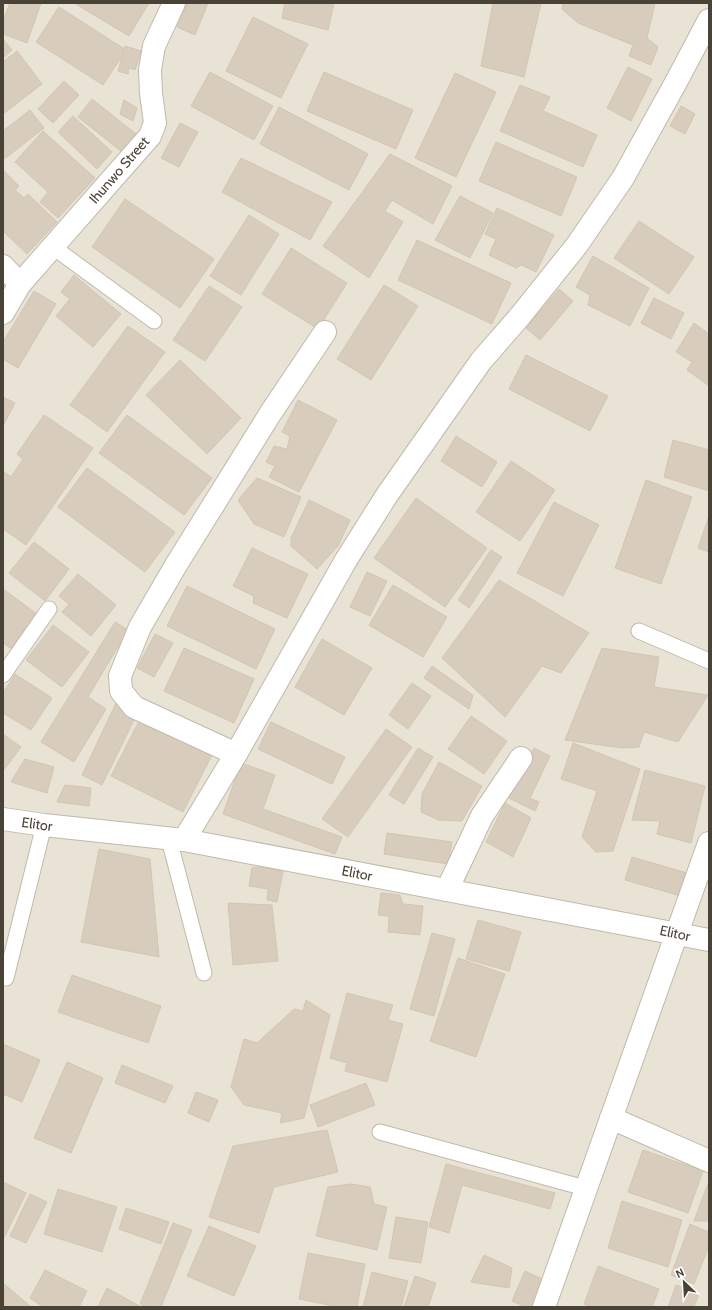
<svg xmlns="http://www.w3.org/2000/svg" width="712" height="1310" viewBox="0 0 712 1310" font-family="Cabin,sans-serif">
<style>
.residential{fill:#e9e3d6}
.building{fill:#d8cdbd;stroke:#d3c5b0}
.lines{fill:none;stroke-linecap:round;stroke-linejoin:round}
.service-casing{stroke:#c1b9aa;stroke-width:17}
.minor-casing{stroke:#c1b9aa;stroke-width:24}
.service{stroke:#fff;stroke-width:15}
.minor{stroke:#fff;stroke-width:22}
.labels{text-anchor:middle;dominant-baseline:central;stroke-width:3.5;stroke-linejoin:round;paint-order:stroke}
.street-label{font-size:14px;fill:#494236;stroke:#fff}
</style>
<rect width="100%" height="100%" fill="#f5f1e8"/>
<rect class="residential" x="3" y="3" width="706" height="1304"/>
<g class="building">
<polygon points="10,3 41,3 27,43 3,34 3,20"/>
<polygon points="74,3 149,3 129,36"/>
<polygon points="187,3 208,3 195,35 177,27"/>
<polygon points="285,3 334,3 328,30 282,18"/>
<polygon points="493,3 541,3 524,77 481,66"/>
<polygon points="563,3 655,3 647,38 658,47 651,65 629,56 633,45 578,23 562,9"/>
<polygon points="59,7 126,50 103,85 36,42"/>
<polygon points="253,17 308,44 281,98 226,71"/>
<polygon points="3,39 12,50 3,58"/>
<polygon points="125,46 141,51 135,70 129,68 128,74 118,71"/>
<polygon points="17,51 42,84 3,114 3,62"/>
<polygon points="628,67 652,79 631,121 607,108"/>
<polygon points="210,72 273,106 254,140 191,106"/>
<polygon points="324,72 413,110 396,149 307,111"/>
<polygon points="455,73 496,92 456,177 415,158"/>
<polygon points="64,81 79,95 53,123 38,109"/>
<polygon points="520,85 550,97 543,111 597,135 583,167 500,131"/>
<polygon points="92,99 136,134 122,152 78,117"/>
<polygon points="124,100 137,108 133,121 120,114"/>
<polygon points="681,106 695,114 685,134 670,126"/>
<polygon points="279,107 368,154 349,190 260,144"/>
<polygon points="30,110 44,128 3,160 3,131"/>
<polygon points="73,116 112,152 97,169 58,132"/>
<polygon points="180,123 198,132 179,167 161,158"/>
<polygon points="43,131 95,178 58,218 40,202 48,192 15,162"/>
<polygon points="496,142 577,177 561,216 479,181"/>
<polygon points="390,154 452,186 433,224 392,200 385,211 403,222 369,278 323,246"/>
<polygon points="241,158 332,202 310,240 222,192"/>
<polygon points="3,170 19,186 15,190 24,198 28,194 57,222 27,254 3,231"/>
<polygon points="460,196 493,213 470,258 435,240"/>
<polygon points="125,199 214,259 180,308 92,247"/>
<polygon points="497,208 554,235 536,272 521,265 516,268 489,255 496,239 485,234"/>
<polygon points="249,215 279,234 241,295 210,276"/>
<polygon points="639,221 694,257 669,294 614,258"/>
<polygon points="417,240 511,283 492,324 398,280"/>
<polygon points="291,248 347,283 318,329 262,294"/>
<polygon points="593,256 649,288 630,326 588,305 590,295 576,287"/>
<polygon points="74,275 121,314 93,347 56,316 70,299 61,292"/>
<polygon points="384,285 418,306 371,380 337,359"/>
<polygon points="209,286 242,307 205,361 173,340"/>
<polygon points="559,289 573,301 540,340 526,328"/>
<polygon points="34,291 56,304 18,368 3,359 3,342"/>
<polygon points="654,298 684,313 671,339 641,323"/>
<polygon points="694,323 709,334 709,386 687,370 692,362 676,352"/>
<polygon points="128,326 165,352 107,432 70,405"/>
<polygon points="526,355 608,396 590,431 509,389"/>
<polygon points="180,360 241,418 207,454 146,395"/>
<polygon points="3,397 15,403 3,426"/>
<polygon points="298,400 337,420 299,492 269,477 275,466 266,462 274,446 287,449 290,436 282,432"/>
<polygon points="44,415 93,448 26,545 3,529 3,471 11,477 23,459 17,454"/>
<polygon points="127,415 212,478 184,515 99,453"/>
<polygon points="456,436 497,462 482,487 441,461"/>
<polygon points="673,440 709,450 709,491 664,477"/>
<polygon points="511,461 555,490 520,541 476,512"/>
<polygon points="87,468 175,532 145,572 58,507"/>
<polygon points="257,478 301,497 284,537 254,524 238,500"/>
<polygon points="646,480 692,497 661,584 615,568"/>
<polygon points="416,498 487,548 445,607 374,558"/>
<polygon points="309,500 350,520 338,546 317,569 291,546 291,538"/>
<polygon points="554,502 599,525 563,596 517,573"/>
<polygon points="709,516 709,552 698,548"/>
<polygon points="34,542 69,569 45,601 9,573"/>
<polygon points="252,548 308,574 287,618 253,603 254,596 233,586"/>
<polygon points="491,550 502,557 469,608 458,600"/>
<polygon points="367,572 387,581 370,616 350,607"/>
<polygon points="78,574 116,605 91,636 62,612 69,604 59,596"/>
<polygon points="499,580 589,633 561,673 542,666 505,717 442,658"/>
<polygon points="393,585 447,617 423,657 369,625"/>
<polygon points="187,586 275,629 256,669 167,626"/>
<polygon points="3,589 37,614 12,649 3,643"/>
<polygon points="115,622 128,630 88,697 106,709 74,762 41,742"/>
<polygon points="53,625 89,652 62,687 26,660"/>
<polygon points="155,634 173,643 154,677 137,668"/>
<polygon points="322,639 372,668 344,715 295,687"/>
<polygon points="184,648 254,679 234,723 164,691"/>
<polygon points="602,648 659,657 654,687 708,695 678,742 644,732 639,747 622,748 565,740"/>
<polygon points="432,666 473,695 469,709 424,678"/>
<polygon points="15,674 52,698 31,730 3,713 3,693"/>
<polygon points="412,683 431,696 408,729 389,715"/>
<polygon points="117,701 135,718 102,785 82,775"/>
<polygon points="471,716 507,741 484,774 448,749"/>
<polygon points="141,717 213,753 183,812 111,776"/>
<polygon points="271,722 345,757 332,784 258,749"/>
<polygon points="386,729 412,747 348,837 322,819"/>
<polygon points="3,734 21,747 3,771"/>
<polygon points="573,743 640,769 613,851 596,852 582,837 597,791 561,779"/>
<polygon points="418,748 433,757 404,804 389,795"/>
<polygon points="534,748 550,756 530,798 539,802 535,811 509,798"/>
<polygon points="25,759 54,767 47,793 11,782"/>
<polygon points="439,762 482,786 462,821 439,820 421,812 422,794"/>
<polygon points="241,763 275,775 263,809 342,837 335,854 223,814"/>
<polygon points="645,770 705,786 691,843 657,834 660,821 632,820"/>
<polygon points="65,785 91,788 89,806 57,802"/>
<polygon points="505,803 531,818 513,857 486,842"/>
<polygon points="387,833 452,842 448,864 384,854"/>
<polygon points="99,849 150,859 159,957 81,942"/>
<polygon points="632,857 687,873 681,896 625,880"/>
<polygon points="260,867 283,871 277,902 267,900 268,889 249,886 252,868"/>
<polygon points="381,893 400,895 403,904 423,906 420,935 388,932 389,916 378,915"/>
<polygon points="228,903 272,905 278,961 233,965"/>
<polygon points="478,920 521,932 509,971 466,959"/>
<polygon points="432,933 455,939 434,1016 410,1009"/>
<polygon points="458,958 505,974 476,1057 430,1041"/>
<polygon points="72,975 161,1006 148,1043 58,1012"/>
<polygon points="347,993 393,1005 388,1020 403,1024 387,1082 345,1071 347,1063 330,1058"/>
<polygon points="306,1000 330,1015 304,1118 280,1123 282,1113 244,1105 231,1087 244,1039 257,1043 294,1009 303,1011"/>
<polygon points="3,1044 40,1060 22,1102 3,1094"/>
<polygon points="67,1062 103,1078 71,1153 34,1138"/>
<polygon points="122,1065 173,1086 165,1103 115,1083"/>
<polygon points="366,1083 375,1105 318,1127 310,1105"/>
<polygon points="196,1092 218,1100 209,1122 188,1113"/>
<polygon points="327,1130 338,1172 274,1187 259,1233 209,1217 233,1146"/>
<polygon points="643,1150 703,1171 688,1213 628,1192"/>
<polygon points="446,1164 555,1193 550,1209 462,1185 449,1233 429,1227"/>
<polygon points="709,1181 709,1221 694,1221"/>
<polygon points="3,1182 26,1193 4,1238 3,1238"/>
<polygon points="351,1184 370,1187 374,1204 387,1207 377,1250 316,1236 328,1187"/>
<polygon points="58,1189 117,1207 102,1252 44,1234"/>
<polygon points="30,1194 47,1202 26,1243 10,1236"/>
<polygon points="622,1201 682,1220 668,1267 608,1248"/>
<polygon points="126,1208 169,1222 161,1244 119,1229"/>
<polygon points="396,1217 428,1222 421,1263 389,1258"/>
<polygon points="173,1223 192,1230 161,1307 147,1307 140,1304"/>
<polygon points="690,1224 709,1232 709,1246 694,1284 671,1275"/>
<polygon points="209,1226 256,1246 234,1296 187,1276"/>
<polygon points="308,1253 365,1264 357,1307 339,1307 299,1299"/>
<polygon points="484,1255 512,1268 509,1288 471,1282"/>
<polygon points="598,1266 659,1289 652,1307 591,1307 584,1304"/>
<polygon points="45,1270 87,1291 79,1307 43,1307 30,1298"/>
<polygon points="525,1271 544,1280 531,1307 526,1307 512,1301"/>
<polygon points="372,1272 408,1281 401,1307 363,1307"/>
<polygon points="415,1276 436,1283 428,1307 404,1307"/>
<polygon points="3,1283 31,1307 3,1307"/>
<polygon points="676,1285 699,1293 694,1307 668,1307"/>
<polygon points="107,1288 141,1307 98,1307"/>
</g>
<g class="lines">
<g class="service-casing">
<g id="service">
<polyline points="53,247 154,321"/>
<polyline points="639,631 709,661"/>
<polyline points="3,675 49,609"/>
<polyline points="169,839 204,973"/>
<polyline points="6,978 44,825"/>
<polyline points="380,1132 585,1188"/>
</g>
</g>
<g class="minor-casing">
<g id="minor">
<polyline points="3,266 20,284"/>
<polyline points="3,313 20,284 150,136 155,123 151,93 150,70 154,46 174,3"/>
<polyline points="236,754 134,707 121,691 120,676 140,627 176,565 270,414 325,332"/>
<polyline points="3,819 44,825 184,840 709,940"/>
<polyline points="184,840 236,754 346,560 387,495 481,361 521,315 577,245 623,178 675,84 709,20"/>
<polyline points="447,890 482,816 521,758"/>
<polyline points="611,1118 709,1161"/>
<polyline points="544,1307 709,843"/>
</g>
</g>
<use href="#service" class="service"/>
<use href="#minor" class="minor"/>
</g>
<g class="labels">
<g class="street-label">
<text transform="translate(119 170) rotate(-49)">Ihunwo Street</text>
<text transform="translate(37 824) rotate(8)">Elitor</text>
<text transform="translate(357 873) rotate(11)">Elitor</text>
<text transform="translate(675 933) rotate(12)">Elitor</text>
</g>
</g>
<rect width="712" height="1310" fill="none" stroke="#494236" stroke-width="8"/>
<g transform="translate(684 1282) rotate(335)" stroke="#ffffff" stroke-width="3" paint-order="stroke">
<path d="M0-3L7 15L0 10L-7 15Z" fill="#494236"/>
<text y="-6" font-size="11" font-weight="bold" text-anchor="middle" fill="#494236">N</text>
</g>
</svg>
